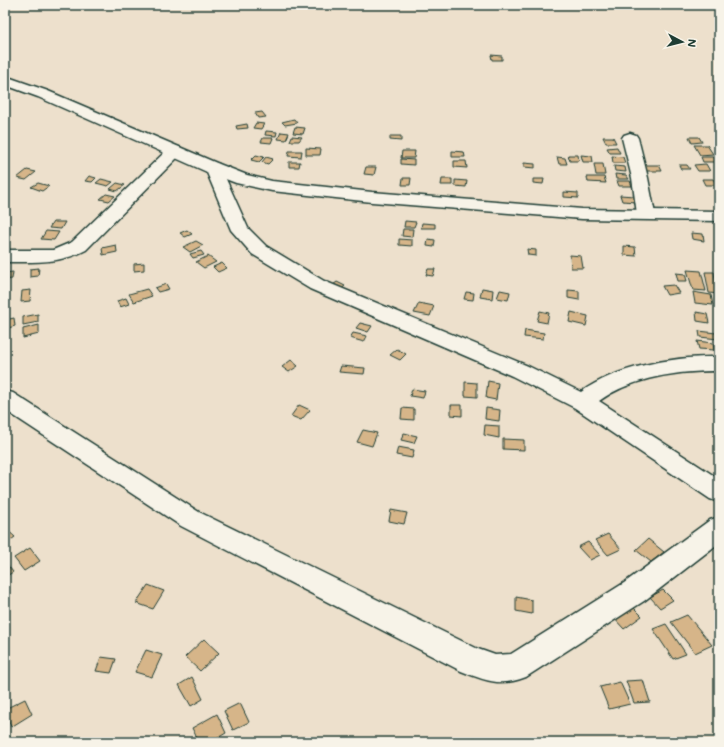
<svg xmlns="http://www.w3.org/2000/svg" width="724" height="747" viewBox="0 0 724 747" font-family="Mali,sans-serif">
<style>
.building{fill:#d6b589;stroke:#1f3d34}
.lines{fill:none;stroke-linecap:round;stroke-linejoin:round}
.minor-casing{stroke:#1f3d34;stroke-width:3}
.secondary-casing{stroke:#1f3d34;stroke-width:3}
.minor{fill:#f7f3e8;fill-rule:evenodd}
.secondary{fill:#f7f3e8;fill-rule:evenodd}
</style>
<rect width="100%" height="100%" fill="#ede0cc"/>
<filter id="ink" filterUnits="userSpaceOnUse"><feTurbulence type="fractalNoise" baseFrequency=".025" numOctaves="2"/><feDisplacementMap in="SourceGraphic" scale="8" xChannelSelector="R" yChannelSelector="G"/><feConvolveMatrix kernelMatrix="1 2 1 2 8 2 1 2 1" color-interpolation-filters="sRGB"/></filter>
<g filter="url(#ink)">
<g class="building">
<polygon points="491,55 502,56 502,60 492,60"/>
<polygon points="262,112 266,117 258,118 255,113"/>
<polygon points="294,119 297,123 285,125 282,122"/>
<polygon points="256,123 264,124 261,129 253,128"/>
<polygon points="247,124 248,128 237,129 236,126"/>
<polygon points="295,127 305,128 303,134 293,133"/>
<polygon points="266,131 277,132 276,136 265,135"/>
<polygon points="281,132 289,133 286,140 278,139"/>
<polygon points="292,136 302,137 299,141 290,141"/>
<polygon points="390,136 401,136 401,141 390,140"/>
<polygon points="603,137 613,137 616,143 606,143"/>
<polygon points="689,137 699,137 702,142 692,143"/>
<polygon points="263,138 273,138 271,143 261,142"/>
<polygon points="694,145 707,145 713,154 700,155"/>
<polygon points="617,147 620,153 610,153 607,148"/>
<polygon points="306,148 321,149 320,155 306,155"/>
<polygon points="289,151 302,151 301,157 288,156"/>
<polygon points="402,151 415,151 414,158 401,158"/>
<polygon points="452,151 464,152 465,157 452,157"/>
<polygon points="256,155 264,157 259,162 251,160"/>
<polygon points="568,155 578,155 579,161 570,161"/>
<polygon points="581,155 592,156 593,162 583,162"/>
<polygon points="612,156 623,157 625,163 613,163"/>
<polygon points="266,157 273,159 268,164 262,162"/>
<polygon points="557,157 565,158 567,164 559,164"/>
<polygon points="701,157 715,157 718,162 703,162"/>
<polygon points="401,159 414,160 414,165 401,164"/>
<polygon points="454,161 466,161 467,168 454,167"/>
<polygon points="289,162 300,162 299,167 289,167"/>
<polygon points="524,163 535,164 535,168 524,167"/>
<polygon points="594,164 603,164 605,175 596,175"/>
<polygon points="706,164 710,171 698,171 694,165"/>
<polygon points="642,165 659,165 662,171 645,171"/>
<polygon points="679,165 687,165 690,169 681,169"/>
<polygon points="614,166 625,167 626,172 615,171"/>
<polygon points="366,167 376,167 374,175 364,174"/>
<polygon points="27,170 36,172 26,180 17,178"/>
<polygon points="615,174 626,175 629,179 616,179"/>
<polygon points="89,176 96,178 92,182 85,181"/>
<polygon points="587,177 604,177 606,183 588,182"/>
<polygon points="403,178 411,178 410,185 402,185"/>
<polygon points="101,179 113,182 108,186 96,183"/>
<polygon points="442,179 452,179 452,185 441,185"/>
<polygon points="533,179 544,179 543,184 533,183"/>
<polygon points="702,179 713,179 717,185 705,185"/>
<polygon points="455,180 467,181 466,187 455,186"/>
<polygon points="617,181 630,181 632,186 619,186"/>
<polygon points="38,183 49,186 42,191 31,187"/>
<polygon points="117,183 125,185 117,191 110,189"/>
<polygon points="564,192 578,193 578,198 564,197"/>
<polygon points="106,194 115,196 109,201 100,199"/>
<polygon points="620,195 634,196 636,202 622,201"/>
<polygon points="405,221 416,222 414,227 404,227"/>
<polygon points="53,222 65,222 61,229 49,228"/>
<polygon points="422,223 435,224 435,228 421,228"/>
<polygon points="403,229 413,229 412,237 402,236"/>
<polygon points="187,230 192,234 185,237 180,233"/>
<polygon points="46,231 59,232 54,240 41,239"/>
<polygon points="691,233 703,234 704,241 692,239"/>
<polygon points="399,239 412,240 412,246 399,245"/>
<polygon points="428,239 435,240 434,247 427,246"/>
<polygon points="196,241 203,245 190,252 183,247"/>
<polygon points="116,245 117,252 103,255 102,248"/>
<polygon points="624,246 635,247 636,256 624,255"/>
<polygon points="527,249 536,250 536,256 528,255"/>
<polygon points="201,251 204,255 193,258 190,254"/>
<polygon points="570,255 581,256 583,268 571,268"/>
<polygon points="208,256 216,262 204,268 196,262"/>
<polygon points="144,263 144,270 134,271 134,264"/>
<polygon points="222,263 227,268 218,272 213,267"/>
<polygon points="39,268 38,276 30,277 30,269"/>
<polygon points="428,269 435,269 433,276 426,275"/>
<polygon points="687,270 701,271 706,291 693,290"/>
<polygon points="13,272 12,279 5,280 5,273"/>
<polygon points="705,272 714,272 716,286 719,287 719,294 709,293"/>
<polygon points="676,273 685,274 687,281 678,281"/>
<polygon points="337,282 345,286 339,291 330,287"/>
<polygon points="166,284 169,289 158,292 155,288"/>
<polygon points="674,285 679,293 667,295 662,286"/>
<polygon points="482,288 493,290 492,299 480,297"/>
<polygon points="147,289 152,296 134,302 129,294"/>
<polygon points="31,290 30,301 21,302 22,291"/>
<polygon points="500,290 510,292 508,300 497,298"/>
<polygon points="568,290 579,291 579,300 568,298"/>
<polygon points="466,292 474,293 473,300 464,299"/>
<polygon points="693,292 711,295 713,305 695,303"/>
<polygon points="126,298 129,304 120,307 117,301"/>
<polygon points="419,303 434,306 430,316 414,313"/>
<polygon points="540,311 549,313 547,323 537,321"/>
<polygon points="571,312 588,316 586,326 569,322"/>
<polygon points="696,312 707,314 709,323 697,321"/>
<polygon points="38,314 38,322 23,325 23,317"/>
<polygon points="14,318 15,326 5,329 5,320"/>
<polygon points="360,323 372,326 368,332 356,328"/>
<polygon points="39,325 39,334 23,338 23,329"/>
<polygon points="525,330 544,333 543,339 524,337"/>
<polygon points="699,331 716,333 718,339 700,337"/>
<polygon points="353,333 367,336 364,342 350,338"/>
<polygon points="697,341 713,343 714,350 699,349"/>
<polygon points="397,349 406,354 400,360 390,355"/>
<polygon points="291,360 298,366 289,372 282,367"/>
<polygon points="341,366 365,368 364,374 339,372"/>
<polygon points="488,381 498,383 496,400 486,398"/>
<polygon points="465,382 477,383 477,397 465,396"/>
<polygon points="412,389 425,391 423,398 410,396"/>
<polygon points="299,405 310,410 301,420 291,416"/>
<polygon points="451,405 462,405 462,416 451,415"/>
<polygon points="402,408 414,409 414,420 401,419"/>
<polygon points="486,408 500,410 499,421 485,419"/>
<polygon points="485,425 499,426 499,438 484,435"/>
<polygon points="363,430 377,433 372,446 357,442"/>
<polygon points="404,433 417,436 414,443 401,440"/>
<polygon points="503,439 524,440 524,450 503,449"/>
<polygon points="398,447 414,450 412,458 396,455"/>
<polygon points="391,510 407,513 404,524 389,521"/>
<polygon points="5,528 15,537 5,544"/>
<polygon points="608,534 621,549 608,555 595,540"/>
<polygon points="648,539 664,552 651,562 636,550"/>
<polygon points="588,542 600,555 590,560 578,547"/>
<polygon points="30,548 40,561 24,571 14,558"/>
<polygon points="5,562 13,572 5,577"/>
<polygon points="148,585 164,591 153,609 136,603"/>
<polygon points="663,590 673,600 660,608 650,597"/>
<polygon points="516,597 532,600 532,614 516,611"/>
<polygon points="630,604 642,616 624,629 612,616"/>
<polygon points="687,615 712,645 695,653 671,622"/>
<polygon points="666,624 686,654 673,659 653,629"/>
<polygon points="204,639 219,653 200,671 185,657"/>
<polygon points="146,650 162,655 152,677 135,672"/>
<polygon points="101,657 116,659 111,673 96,671"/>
<polygon points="192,677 203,699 191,706 179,685"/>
<polygon points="643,680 650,702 634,703 626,681"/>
<polygon points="620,682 630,704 609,709 600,687"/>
<polygon points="25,699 32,714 11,727 5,709"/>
<polygon points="240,703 249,722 233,730 224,711"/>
<polygon points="217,714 226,733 211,742 199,742 192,728"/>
</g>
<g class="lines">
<g class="minor-casing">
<g id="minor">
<polygon points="630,133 636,135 638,138 648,178 655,214 652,218 646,219 640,218 637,214 632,178 622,138 624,135"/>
<path d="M175,146L181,148L183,151L181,154L86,250C60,264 33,262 5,262V250H53L72,242L169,148Z"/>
<path d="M213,163L219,164L221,168L248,228L266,246L324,281L528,366L581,392C617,366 675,356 719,357V371C679,371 632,377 599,401L719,479V502L710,499L575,408L512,376L310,289L252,254L231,230L205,168L207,164Z"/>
<path d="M5,391L13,393L199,512L478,649L495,655L511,654L624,583L710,520L719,517V543L644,601L526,677C500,687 486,681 461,671L181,526L5,410Z"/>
</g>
</g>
<g class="secondary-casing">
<polygon id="secondary" points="5,76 48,91 219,164 247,175 272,181 372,192 582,209 719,211 719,221 582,219 372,202 272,191 236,183 207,172 38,97 5,85"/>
</g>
<use href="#minor" class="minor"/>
<use href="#secondary" class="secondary"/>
</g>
</g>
<rect width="724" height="747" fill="none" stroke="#f7f3e8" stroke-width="20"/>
<rect x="10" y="10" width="704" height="727" fill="none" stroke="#1f3d34" stroke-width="1.5" filter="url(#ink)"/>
<g transform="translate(682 42) rotate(97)" stroke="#f7f3e8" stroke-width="3" paint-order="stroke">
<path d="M0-3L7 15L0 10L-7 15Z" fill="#1f3d34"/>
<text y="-6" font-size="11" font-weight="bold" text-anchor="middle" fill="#1f3d34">N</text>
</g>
</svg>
